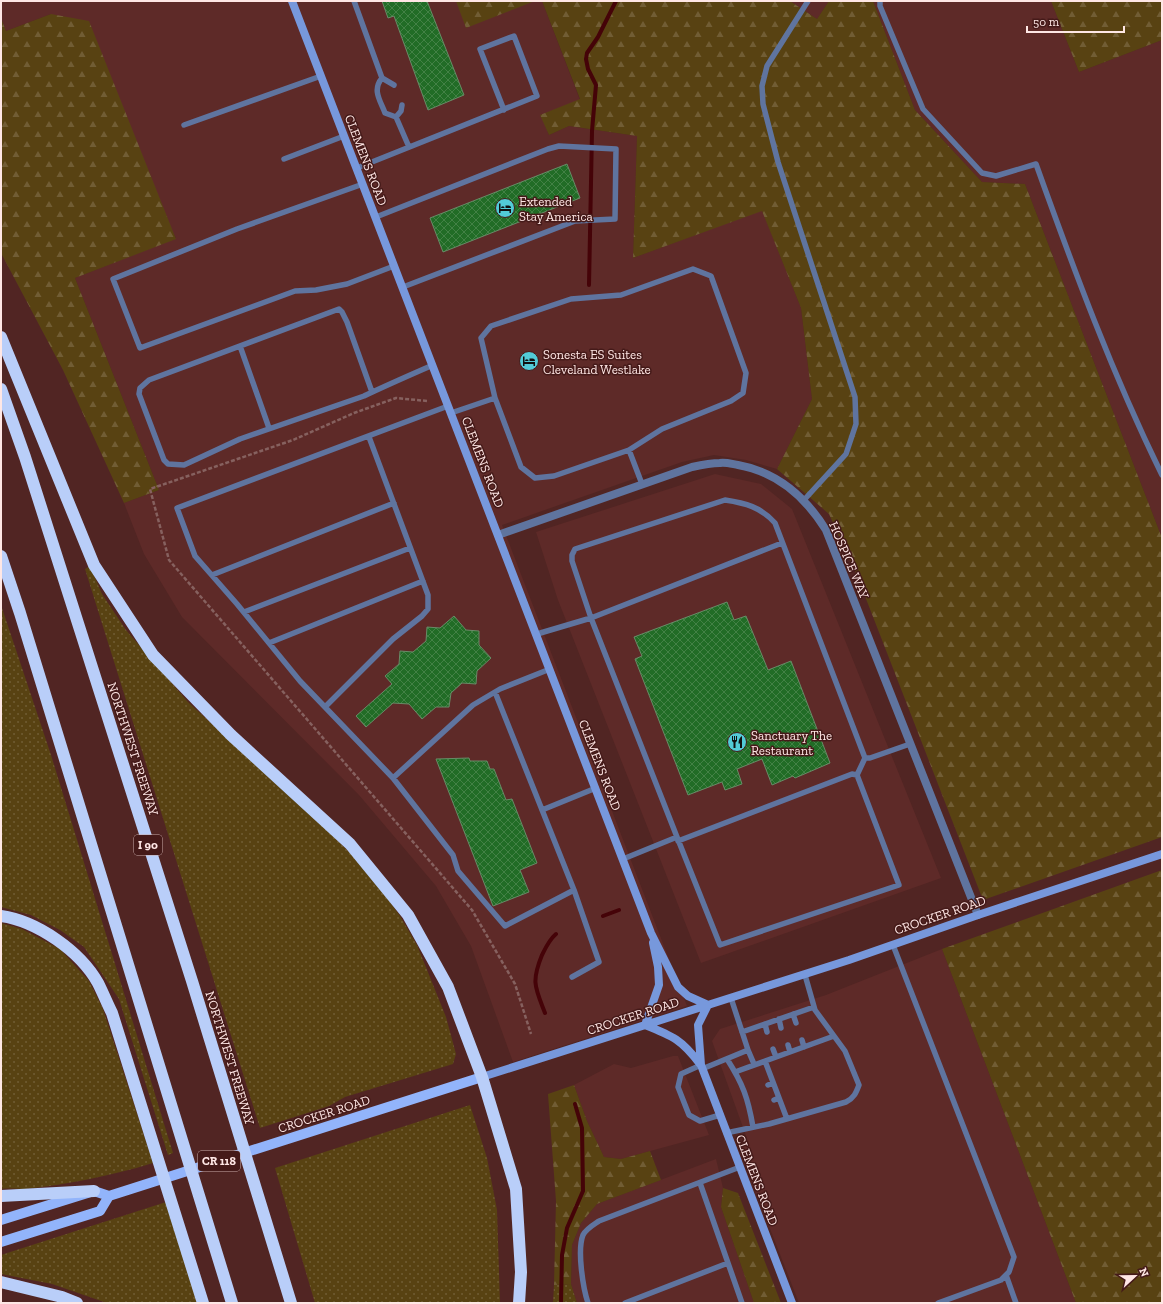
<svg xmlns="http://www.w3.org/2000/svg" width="1163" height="1304" viewBox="0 0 1163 1304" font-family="'Zilla Slab',serif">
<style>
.built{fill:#5e2a28}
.grass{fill:url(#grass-dots)}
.forest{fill:url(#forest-firs)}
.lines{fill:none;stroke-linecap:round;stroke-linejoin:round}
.stream{stroke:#450308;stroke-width:4}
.building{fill:url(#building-cross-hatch);stroke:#688b67}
.path{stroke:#86615f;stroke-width:2.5;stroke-dasharray:4 2;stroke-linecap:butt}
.lane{stroke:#5f749f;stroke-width:5.5}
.street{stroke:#5f749f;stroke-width:8}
.secondary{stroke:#7798dc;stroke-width:8}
.primary{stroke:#92b4fb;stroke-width:10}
.highway{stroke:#b9cef9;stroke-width:12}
.labels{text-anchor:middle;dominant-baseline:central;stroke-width:3;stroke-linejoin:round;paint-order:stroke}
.shield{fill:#451a19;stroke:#c7aaa8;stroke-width:1}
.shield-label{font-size:12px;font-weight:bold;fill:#ffe7e5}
.street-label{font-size:13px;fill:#ffe7e5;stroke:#451a19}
.poi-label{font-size:13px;fill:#ffe7e5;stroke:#451a19;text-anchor:start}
</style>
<defs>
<pattern id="grass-dots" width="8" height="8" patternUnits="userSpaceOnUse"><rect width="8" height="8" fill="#584212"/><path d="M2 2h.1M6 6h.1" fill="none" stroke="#715d34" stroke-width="1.8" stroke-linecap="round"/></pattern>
<pattern id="forest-firs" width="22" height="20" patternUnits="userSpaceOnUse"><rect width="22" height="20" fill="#584212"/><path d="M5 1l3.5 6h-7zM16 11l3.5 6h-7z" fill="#715d34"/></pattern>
<pattern id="building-cross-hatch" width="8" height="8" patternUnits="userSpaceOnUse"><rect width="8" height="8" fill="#216c26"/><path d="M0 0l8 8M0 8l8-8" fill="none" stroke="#428145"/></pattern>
</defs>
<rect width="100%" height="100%" fill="#512523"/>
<!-- built -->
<path class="built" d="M1 1H542L580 100 541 115 549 135 569 126 637 136 633 258 762 210 801 308 812 399 777 469 746 460 714 455 682 462 502 525 687 1006 513 1062 471 946 436 886 359 795 182 617 144 554 124 503 159 490 75 278 176 238 51 14 6 31 1 18Z
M790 1H829L817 19Z
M873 1H1051L1079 72 1162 40V538L1025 184 982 182 915 110Z
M715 474 761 484 792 509 941 878 701 963 558 600 536 532Z
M942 949 1076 1303H799L739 1149 749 1144 712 1041 720 1029 826 995Z
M673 1056H678L709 1135 621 1159 604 1157 587 1121 574 1085 614 1064 631 1068Z
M716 1159 723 1188 721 1207 754 1303H577L571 1284 572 1245 581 1223 597 1204Z"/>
<!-- grass -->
<path class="grass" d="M90 566 102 594 126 630 188 702 322 825 368 871 400 916 417 945 446 1017 456 1054 453 1064 345 1097 329 1106 260 1128 85 569Z
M1 605 51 755 173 1153 168 1155 119 999 84 947 60 930 31 915 1 907Z
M1 923 22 929 60 949 89 981 103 1009 153 1163C111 1176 69 1184 26 1189 18 1189 9 1188 1 1189Z
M470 1105 487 1158 497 1210 500 1303H315L275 1168Z
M166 1202 198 1303H107L52 1284 1 1274V1255Z
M571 1284 577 1303H553L554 1285Z"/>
<!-- forest -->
<path class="forest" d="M456 1H535L466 28Z
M542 1H790L817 19 829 1H873L915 110 982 182 1025 184 1162 538V837L983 900 856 573 829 514 777 469 812 399 801 308 762 211 633 258 637 136 569 126 549 135 540 115 580 99Z
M1051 1H1162V40L1079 72Z
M51 14 89 21 176 239 75 278 159 490 124 503 63 370 1 253V18L6 31Z
M1162 870V1303H1076L942 949Z
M574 1085 587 1121 604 1157 621 1159 650 1151 661 1180 597 1204 581 1223 572 1245 571 1284 554 1285 556 1201 548 1094Z
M723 1188 738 1193 781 1303H754L721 1207Z"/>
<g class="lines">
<!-- stream -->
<path class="stream" d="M589 285 592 131 596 85 588 69 586 59 587 53 598 37 616 1
M603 916 619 910
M545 1013C535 987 531 982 542 955 546 947 549 940 556 934
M561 1303 562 1255 567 1228 583 1191 582 1128 575 1104"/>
</g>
<!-- building -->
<path class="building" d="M382 1H427L464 95 428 110 394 16 388 18Z
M567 164 580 198 443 252 430 218Z
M727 602 734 620 746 616 768 670 791 661 830 763 795 778 793 776 772 785 762 759 737 769 742 784 725 790 722 782 688 795 635 659 642 656 634 637Z
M454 616 466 630 479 631V645L491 658 477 671 476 684 462 683 451 693 449 707H436L422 719 409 704 393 703 366 727 356 716 392 684 385 676 399 664 400 651 413 652 426 641 427 627 440 628Z
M469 758 470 761H487L490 769H494L506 800 512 799 537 863 520 870 529 892 493 906 436 759Z"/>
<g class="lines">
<!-- path -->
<path class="path" d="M427 401 396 398 354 413 293 440 150 489 169 560 472 910 515 984 531 1034"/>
<!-- lane -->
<path class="lane" d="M354 1 382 78 394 85
M880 1V6L923 109 982 173 996 176 1036 164C1074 270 1112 373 1162 475
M382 78C372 90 380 100 385 113L396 117 409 147
M396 117 401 111 402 105
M184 125 321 76
M284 159 344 136
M357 168 537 96 514 36 480 49 504 110
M363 184 237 229 113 279 140 348 295 291 316 290 347 284 394 266
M376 217 548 149 559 146 616 149 615 219 575 221 403 287
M240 346 269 428
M372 392 347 322 342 312 339 309 149 380 140 388 139 394 164 460 168 464 184 465 240 439 364 396C387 385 410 375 433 365
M448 406 177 508 195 556 237 604 300 681 393 778 453 855 458 871 505 926 574 890 495 692
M451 413 495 398 481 338 491 326 571 299 621 295 693 269 711 276 746 373 743 393 731 401 662 429 629 450 554 476 535 478 521 467 495 398
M629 450 642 484
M804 500 846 454 856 424 855 397 778 162 763 104 762 86 767 66 808 1
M212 575 394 503
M244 612 410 548
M537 634 591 618 572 561V555L575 549 725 500C745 503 761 507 775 523L865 758H870L910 744
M269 643 423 581
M325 707 393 639 422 616 428 609V595L369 437
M393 778 473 705 500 689 550 669
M542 810 596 788
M677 837 591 618 782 543
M678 841 852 774 857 775
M623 859 677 837 720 945 899 885 857 775 865 758
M893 945 1014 1257 1009 1272 1001 1280 938 1303
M572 977 599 962 574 890
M793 1014 796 1023
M779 1019 781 1028
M765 1024 767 1032
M742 1032 814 1007
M802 1040 804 1047
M788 1045 790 1052
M773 1049 776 1057
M748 1050 754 1064
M727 1059C743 1084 748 1098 753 1127
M765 1061 787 1119
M701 1065 681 1074 678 1087 689 1115 700 1121 720 1115
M702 1069 748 1050 731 998
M735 1072 834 1036
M768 1085 773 1083
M774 1100 779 1098
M726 1133 769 1124 846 1102C854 1098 856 1093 859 1085L845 1051 815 1010 805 975
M700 1183 742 1303
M1006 1275 1016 1303
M588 1303C583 1288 577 1250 583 1235 586 1229 593 1225 599 1221L740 1167
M625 1303 728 1263"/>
<!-- street -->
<path class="street" d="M498 535 692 467C701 465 711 463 720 463 725 462 732 464 738 465 777 472 805 496 826 530L978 915"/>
<!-- secondary -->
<path class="secondary" d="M292 1 651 933 678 987 688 996 708 1005
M708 1005 698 1025 701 1065 792 1303
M645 1025 659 985 658 967 653 943
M645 1025C673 1036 682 1040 700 1064
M482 1077 849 960 978 915 1162 854"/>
<!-- primary -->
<path class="primary" d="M1 1220 94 1191 109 1196 482 1077
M1 1242 100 1211 109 1196"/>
<!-- highway -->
<path class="highway" d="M1 337 94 565 153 655 231 735 350 844 408 915 448 987 482 1077 516 1189 521 1272 519 1303
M1 389 25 457 192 981 291 1303
M1 556 20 613 232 1303
M1 916C37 921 80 951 98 983 103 993 107 1003 112 1013L203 1303
M1 1196 94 1191
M1 1282 62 1297 77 1303"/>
</g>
<!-- icons -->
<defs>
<g id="hotel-disc" transform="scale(1)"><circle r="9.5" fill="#52cbd7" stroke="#451a19"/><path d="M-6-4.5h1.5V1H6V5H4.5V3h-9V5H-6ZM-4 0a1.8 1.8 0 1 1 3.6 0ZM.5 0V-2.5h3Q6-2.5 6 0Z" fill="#111"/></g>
<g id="restaurant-disc" transform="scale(1)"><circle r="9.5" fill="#52cbd7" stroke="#451a19"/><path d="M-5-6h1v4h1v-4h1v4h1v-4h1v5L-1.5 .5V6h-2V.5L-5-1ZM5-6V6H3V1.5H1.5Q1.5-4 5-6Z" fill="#111"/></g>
</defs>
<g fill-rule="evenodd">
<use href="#hotel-disc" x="505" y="208"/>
<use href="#hotel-disc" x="529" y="361"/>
<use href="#restaurant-disc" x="737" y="742"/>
</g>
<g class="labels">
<!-- shield labels -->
<g class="shield">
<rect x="134" y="835" width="28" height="20" rx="3"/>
<rect x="198" y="1151" width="42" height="20" rx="3"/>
</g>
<g class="shield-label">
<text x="148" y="845">I 90</text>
<text x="219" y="1161">CR 118</text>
</g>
<!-- street labels -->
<g class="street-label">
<text transform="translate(366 160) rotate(69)">CLEMENS ROAD</text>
<text transform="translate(483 462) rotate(69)">CLEMENS ROAD</text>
<text transform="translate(849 560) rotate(67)">HOSPICE WAY</text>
<text transform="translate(133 749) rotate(72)">NORTHWEST FREEWAY</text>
<text transform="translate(600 765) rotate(69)">CLEMENS ROAD</text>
<text transform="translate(940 915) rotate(-19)">CROCKER ROAD</text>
<text transform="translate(633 1016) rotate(-18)">CROCKER ROAD</text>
<text transform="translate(230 1058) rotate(73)">NORTHWEST FREEWAY</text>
<text transform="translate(324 1114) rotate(-18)">CROCKER ROAD</text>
<text transform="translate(757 1180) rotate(69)">CLEMENS ROAD</text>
</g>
<!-- poi labels -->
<g class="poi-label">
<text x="519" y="201">Extended<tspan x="519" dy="15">Stay America</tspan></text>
<text x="543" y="354">Sonesta ES Suites<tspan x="543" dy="15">Cleveland Westlake</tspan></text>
<text x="751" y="735">Sanctuary The<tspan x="751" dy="15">Restaurant</tspan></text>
</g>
</g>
<!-- border -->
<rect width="1163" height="1304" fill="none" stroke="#ffe7e5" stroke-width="4"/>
<!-- north arrow -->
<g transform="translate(1135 1276) rotate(68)" stroke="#451a19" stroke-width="3" paint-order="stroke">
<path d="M0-3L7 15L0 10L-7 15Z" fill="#ffe7e5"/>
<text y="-6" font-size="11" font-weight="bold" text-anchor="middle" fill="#ffe7e5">N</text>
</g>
<!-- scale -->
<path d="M1027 26v6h97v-6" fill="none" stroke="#ffe7e5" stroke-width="2"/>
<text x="1033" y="26" font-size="12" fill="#ffe7e5" stroke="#451a19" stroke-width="3" paint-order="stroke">50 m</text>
</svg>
